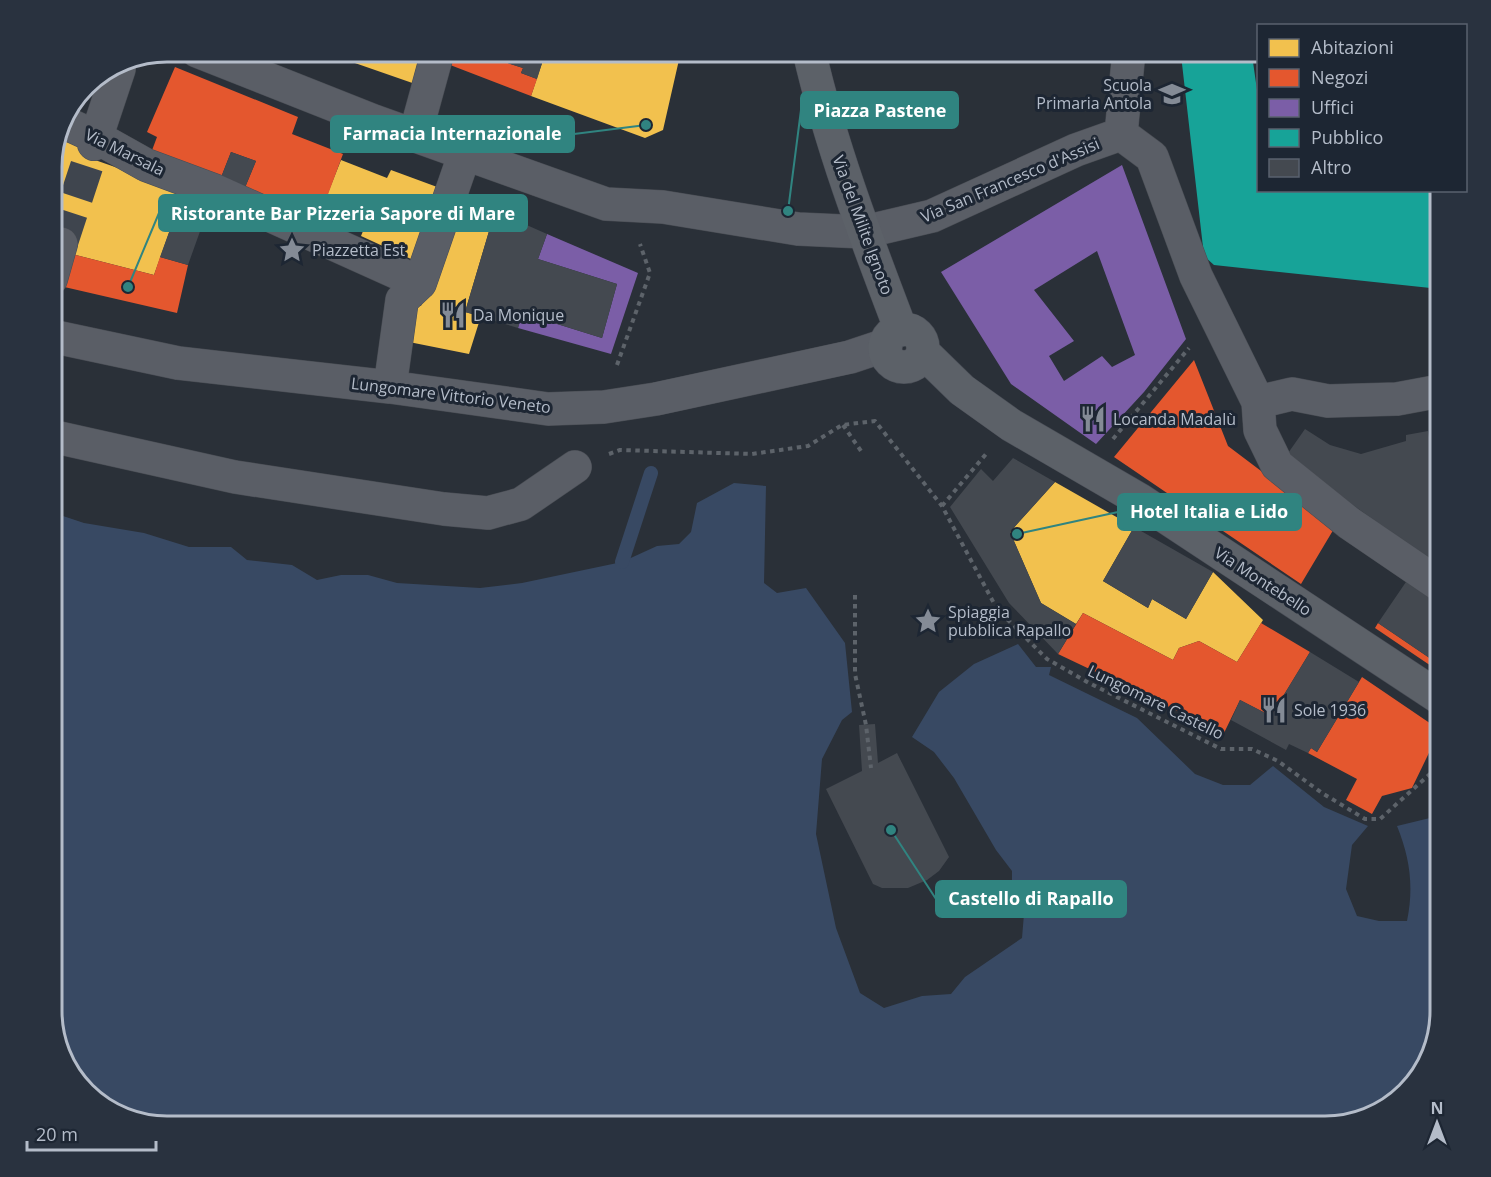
<svg xmlns="http://www.w3.org/2000/svg" width="1491" height="1177" viewBox="0 0 1491 1177" font-family="'Open Sans',sans-serif">
<style>
.water{fill:#384963}
.homes{fill:#f2c14e}
.shops{fill:#e4572e}
.offices{fill:#7b5ea7;fill-rule:evenodd}
.public{fill:#17a398}
.lines{fill:none;stroke-linecap:round;stroke-linejoin:round}
.stream{stroke:#384963;stroke-width:14}
.building{fill:#444950}
.street-tunnel{stroke:#3f454e;stroke-width:33;stroke-dasharray:33 16;stroke-linecap:butt}
.street-casing{stroke:#484c53;stroke-width:34}
.primary-casing{stroke:#484c55;stroke-width:34}
.path{stroke:#5d636a;stroke-width:4;stroke-dasharray:4.5 4.5;stroke-linecap:butt}
.street{stroke:#5a5e66;stroke-width:33}
.primary{stroke:#5c6168;stroke-width:33}
.labels{text-anchor:middle;dominant-baseline:central;stroke-width:6;stroke-linejoin:round;paint-order:stroke}
.poi-label{font-size:16px;fill:#b4bcc9;stroke:#1d2633;text-anchor:start}
.street-label{font-size:16px;fill:#b4bcc9;stroke:#1d2633}
.rim{fill:none;stroke:#b4bcc9;stroke-width:3}
.leader{fill:none;stroke:#308480;stroke-width:2}
.callout-dot{fill:#308480;stroke:#1d2633;stroke-width:2}
.callout{fill:#308480;stroke:#308480;stroke-width:2}
.callout-label{font-size:18px;text-anchor:middle;font-weight:bold;fill:#fff}
</style>
<rect width="100%" height="100%" fill="#2a3038"/>
<!-- water -->
<path class="water" d="M734 483 766 486 764 583 777 593 806 588 845 643 852 712 842 720 822 759 816 834 836 928 860 993 884 1008 922 996 951 994 965 977 1022 938 1024 914 1012 901V871L996 850 954 778 934 752 912 737 939 692 974 664 1018 644 1036 667H1051L1049 675 1137 718 1195 774 1223 785H1250L1273 766 1324 807 1368 826 1352 845 1346 889 1357 916 1379 921H1407C1414 887 1410 858 1397 826L1430 818 1440 820V1010L1411 1086 1375 1114 1324 1126H167L91 1097 63 1062 51 1017V512L84 523 144 533 189 547H231L247 560 292 565 317 580 341 575H368L397 583 480 588 522 583 622 562 657 546 679 544 691 532 697 503Z"/>
<!-- homes -->
<path class="homes" d="M356 51H431L421 86 352 62Z
M546 51H557L581 59 583 53 606 61 610 51H681L663 130 645 138 531 96Z
M59 130 99 146 95 160 212 201 203 223 176 213 154 275 68 253 51 241V159Z
M341 160 387 178 391 170 448 191 422 264 361 236 366 224 322 208Z
M460 195 495 211 465 312 481 316 469 354 404 341 414 304 421 306Z
M1055 482 1134 527 1103 581 1148 608 1152 599 1186 619 1213 572 1263 620 1237 662 1199 641 1179 648 1173 660 1083 613 1076 624 1041 603 1010 532Z"/>
<!-- shops -->
<path class="shops" d="M449 51H505L501 61 523 68 521 73 537 79 531 96 445 63Z
M175 67 298 117 292 134 343 154 320 216 244 190 256 161 231 152 220 180 151 153 157 137 147 132Z
M68 253 154 275 160 257 188 265 177 313 60 286Z
M1194 360 1228 446 1335 527 1301 584 1114 457Z
M1083 613 1173 660 1179 648 1199 641 1237 662 1261 623 1310 652 1271 716 1240 700 1224 733 1058 654Z
M1378 623 1431 659 1440 645V672L1375 628Z
M1362 677 1440 730 1412 788 1382 796 1372 814 1346 800 1357 779 1308 753 1311 748 1317 752Z"/>
<!-- offices -->
<path class="offices" d="M1122 165 1186 339 1144 392 1096 444 1011 384 941 272ZM1097 251 1135 355 1112 367 1102 356 1064 381 1049 356 1074 341 1034 290Z
M547 234 638 273 611 354 518 328 522 313 602 338 617 284 538 259Z"/>
<!-- public -->
<path class="public" d="M1209 51H1258V54L1252 55 1258 97V190H1440V289L1214 265 1204 256 1181 55Z"/>
<g class="lines">
<!-- stream -->
<path class="stream" d="M622 562 651 473"/>
</g>
<!-- building -->
<path class="building" d="M322 51H356L352 62Z
M505 51H546L537 79 521 73 523 68 501 61Z
M558 51H610L606 61 583 53 581 59Z
M231 152 256 161 244 190 220 180Z
M495 211 547 234 538 259 617 284 602 338 522 313 518 328 465 312Z
M176 213 203 223 188 265 160 257Z
M1305 429 1330 445 1361 454 1406 441V435L1428 431 1429 437 1440 435V563L1423 556 1286 456Z
M1013 458 1055 482 1010 532 1041 603 1076 624 1058 654 1009 603 950 507 981 469 993 481Z
M1134 527 1213 572 1186 619 1152 599 1148 608 1103 581Z
M1408 579 1440 600V645L1431 659 1378 623Z
M1310 652 1359 682 1317 752 1311 748 1308 753 1289 744 1286 750 1231 720 1240 700 1271 716Z
M875 724 878 763 897 753 949 857 939 871 927 880 908 888H882L873 884 826 789 862 771 859 725Z"/>
<g class="lines">
<!-- street-tunnel -->
<path class="street-tunnel" d="M61 244 94 144"/>
<!-- street casing -->
<g class="street-casing">
<path id="street" d="M197 51 374 121 606 204 663 207 798 229 864 232 932 216 1076 150 1121 134
M61 121 96 137 146 165 216 191 420 283
M1121 134 1152 157 1196 276 1258 402 1292 394 1328 401 1397 399 1440 391
M1121 134 1129 51
M415 135 438 51
M94 144 119 69
M51 279 61 244
M51 336 178 363 390 387 548 409 604 407 656 399 850 357 886 345
M390 387 402 300 420 283 465 153
M1258 402 1260 430 1277 465 1349 523 1440 585
M51 436 235 477 444 509 488 513 521 504 575 467"/>
</g>
<!-- primary casing -->
<g class="primary-casing">
<path id="primary" d="M809 51C831 147 866 238 901 330
M885 348a19 19 0 1 1 38 0a19 19 0 1 1-38 0Z
M923 352 962 390 1011 425 1140 500 1440 698"/>
</g>
<!-- path -->
<path class="path" d="M617 365 650 273 640 244
M843 425 861 451
M1113 439 1189 348
M609 454 620 450 752 454 808 446 842 425 875 421 942 506 997 609 1047 659 1089 683 1221 749H1252L1278 761 1322 793 1365 819H1380L1440 765
M942 506 986 454
M855 595V674L866 725 871 768"/>
<!-- street -->
<use href="#street" class="street"/>
<!-- primary -->
<use href="#primary" class="primary"/>
</g>
<!-- icons -->
<defs>
<g id="school-bare" transform="scale(2.07)"><path d="M0-5L7-2L0 1L-7-2ZM-4 1L0 2.5L4 1V4Q0 6-4 4Z" fill="#848b96" stroke="#1d2633" stroke-width="2.5" paint-order="stroke"/></g>
<g id="sight-bare" transform="scale(2.07)"><path d="M0-6L1.8-2.2L6-1.7L2.9 1.2L3.7 5.4L0 3.3L-3.7 5.4L-2.9 1.2L-6-1.7L-1.8-2.2Z" fill="#848b96" stroke="#1d2633" stroke-width="2.5" paint-order="stroke"/></g>
<g id="restaurant-bare" transform="scale(2.07)"><path d="M-5-6h1v4h1v-4h1v4h1v-4h1v5L-1.5 .5V6h-2V.5L-5-1ZM5-6V6H3V1.5H1.5Q1.5-4 5-6Z" fill="#848b96" stroke="#1d2633" stroke-width="2.5" paint-order="stroke"/></g>
</defs>
<g fill-rule="evenodd">
<use href="#school-bare" x="1172" y="94"/>
<use href="#sight-bare" x="292" y="250"/>
<use href="#restaurant-bare" x="453" y="315"/>
<use href="#restaurant-bare" x="1093" y="419"/>
<use href="#sight-bare" x="928" y="621"/>
<use href="#restaurant-bare" x="1274" y="710"/>
</g>
<g class="labels">
<!-- poi labels -->
<g class="poi-label">
<text x="1152" y="85" text-anchor="end">Scuola<tspan x="1152" dy="18">Primaria Antola</tspan></text>
<text x="312" y="250">Piazzetta Est</text>
<text x="473" y="315">Da Monique</text>
<text x="1113" y="419">Locanda Madalù</text>
<text x="948" y="612">Spiaggia<tspan x="948" dy="18">pubblica Rapallo</tspan></text>
<text x="1294" y="710">Sole 1936</text>
</g>
<!-- street labels -->
<g class="street-label">
<text transform="translate(125 152) rotate(26)">Via Marsala</text>
<text transform="translate(1010 180) rotate(-23)">Via San Francesco d'Assisi</text>
<text transform="translate(863 225) rotate(70)">Via del Milite Ignoto</text>
<text transform="translate(451 395) rotate(7)">Lungomare Vittorio Veneto</text>
<text transform="translate(1263 581) rotate(33)">Via Montebello</text>
<text transform="translate(1156 702) rotate(26)">Lungomare Castello</text>
</g>
</g>
<!-- crop -->
<path d="M0 0H1491V1177H0ZM167 62H1325A105 105 0 0 1 1430 167V1011A105 105 0 0 1 1325 1116H167A105 105 0 0 1 62 1011V167A105 105 0 0 1 167 62Z" fill="#29323f" fill-rule="evenodd"/>
<path class="rim" d="M167 62H1325A105 105 0 0 1 1430 167V1011A105 105 0 0 1 1325 1116H167A105 105 0 0 1 62 1011V167A105 105 0 0 1 167 62Z"/>
<!-- callouts -->
<path class="leader" d="M788 211L801 110M646 125L574 134M128 287L159 213M1017 534L1118 512M891 830L936 899"/>
<g class="callout-dot">
<circle cx="788" cy="211" r="6"/>
<circle cx="646" cy="125" r="6"/>
<circle cx="128" cy="287" r="6"/>
<circle cx="1017" cy="534" r="6"/>
<circle cx="891" cy="830" r="6"/>
</g>
<g class="callout">
<rect x="801" y="92" width="157" height="36" rx="6"/>
<rect x="331" y="116" width="243" height="36" rx="6"/>
<rect x="159" y="195" width="368" height="36" rx="6"/>
<rect x="1118" y="494" width="183" height="36" rx="6"/>
<rect x="936" y="881" width="190" height="36" rx="6"/>
</g>
<g class="callout-label">
<text x="880" y="117">Piazza Pastene</text>
<text x="452" y="140">Farmacia Internazionale</text>
<text x="343" y="220">Ristorante Bar Pizzeria Sapore di Mare</text>
<text x="1209" y="518">Hotel Italia e Lido</text>
<text x="1031" y="905">Castello di Rapallo</text>
</g>
<!-- legend -->
<rect x="1257" y="24" width="210" height="168" fill="#1d2633" stroke="#59626f" stroke-width="1.5"/>
<rect x="1269" y="39" width="30" height="18" fill="#f2c14e" stroke="#59626f" stroke-width="1.5"/>
<text x="1311" y="54" font-size="18" fill="#b4bcc9">Abitazioni</text>
<rect x="1269" y="69" width="30" height="18" fill="#e4572e" stroke="#59626f" stroke-width="1.5"/>
<text x="1311" y="84" font-size="18" fill="#b4bcc9">Negozi</text>
<rect x="1269" y="99" width="30" height="18" fill="#7b5ea7" stroke="#59626f" stroke-width="1.5"/>
<text x="1311" y="114" font-size="18" fill="#b4bcc9">Uffici</text>
<rect x="1269" y="129" width="30" height="18" fill="#17a398" stroke="#59626f" stroke-width="1.5"/>
<text x="1311" y="144" font-size="18" fill="#b4bcc9">Pubblico</text>
<rect x="1269" y="159" width="30" height="18" fill="#444950" stroke="#59626f" stroke-width="1.5"/>
<text x="1311" y="174" font-size="18" fill="#b4bcc9">Altro</text>
<!-- north arrow -->
<g transform="translate(1437 1123)" stroke="#1d2633" stroke-width="4.5" paint-order="stroke">
<path d="M0-4.5L10 22L0 15L-10 22Z" fill="#b4bcc9"/>
<text y="-9" font-size="16" font-weight="bold" text-anchor="middle" fill="#b4bcc9">N</text>
</g>
<!-- scale -->
<path d="M27 1141v9h129v-9" fill="none" stroke="#b4bcc9" stroke-width="3"/>
<text x="36" y="1141" font-size="18" fill="#b4bcc9" stroke="#1d2633" stroke-width="4.5" paint-order="stroke">20 m</text>
</svg>
